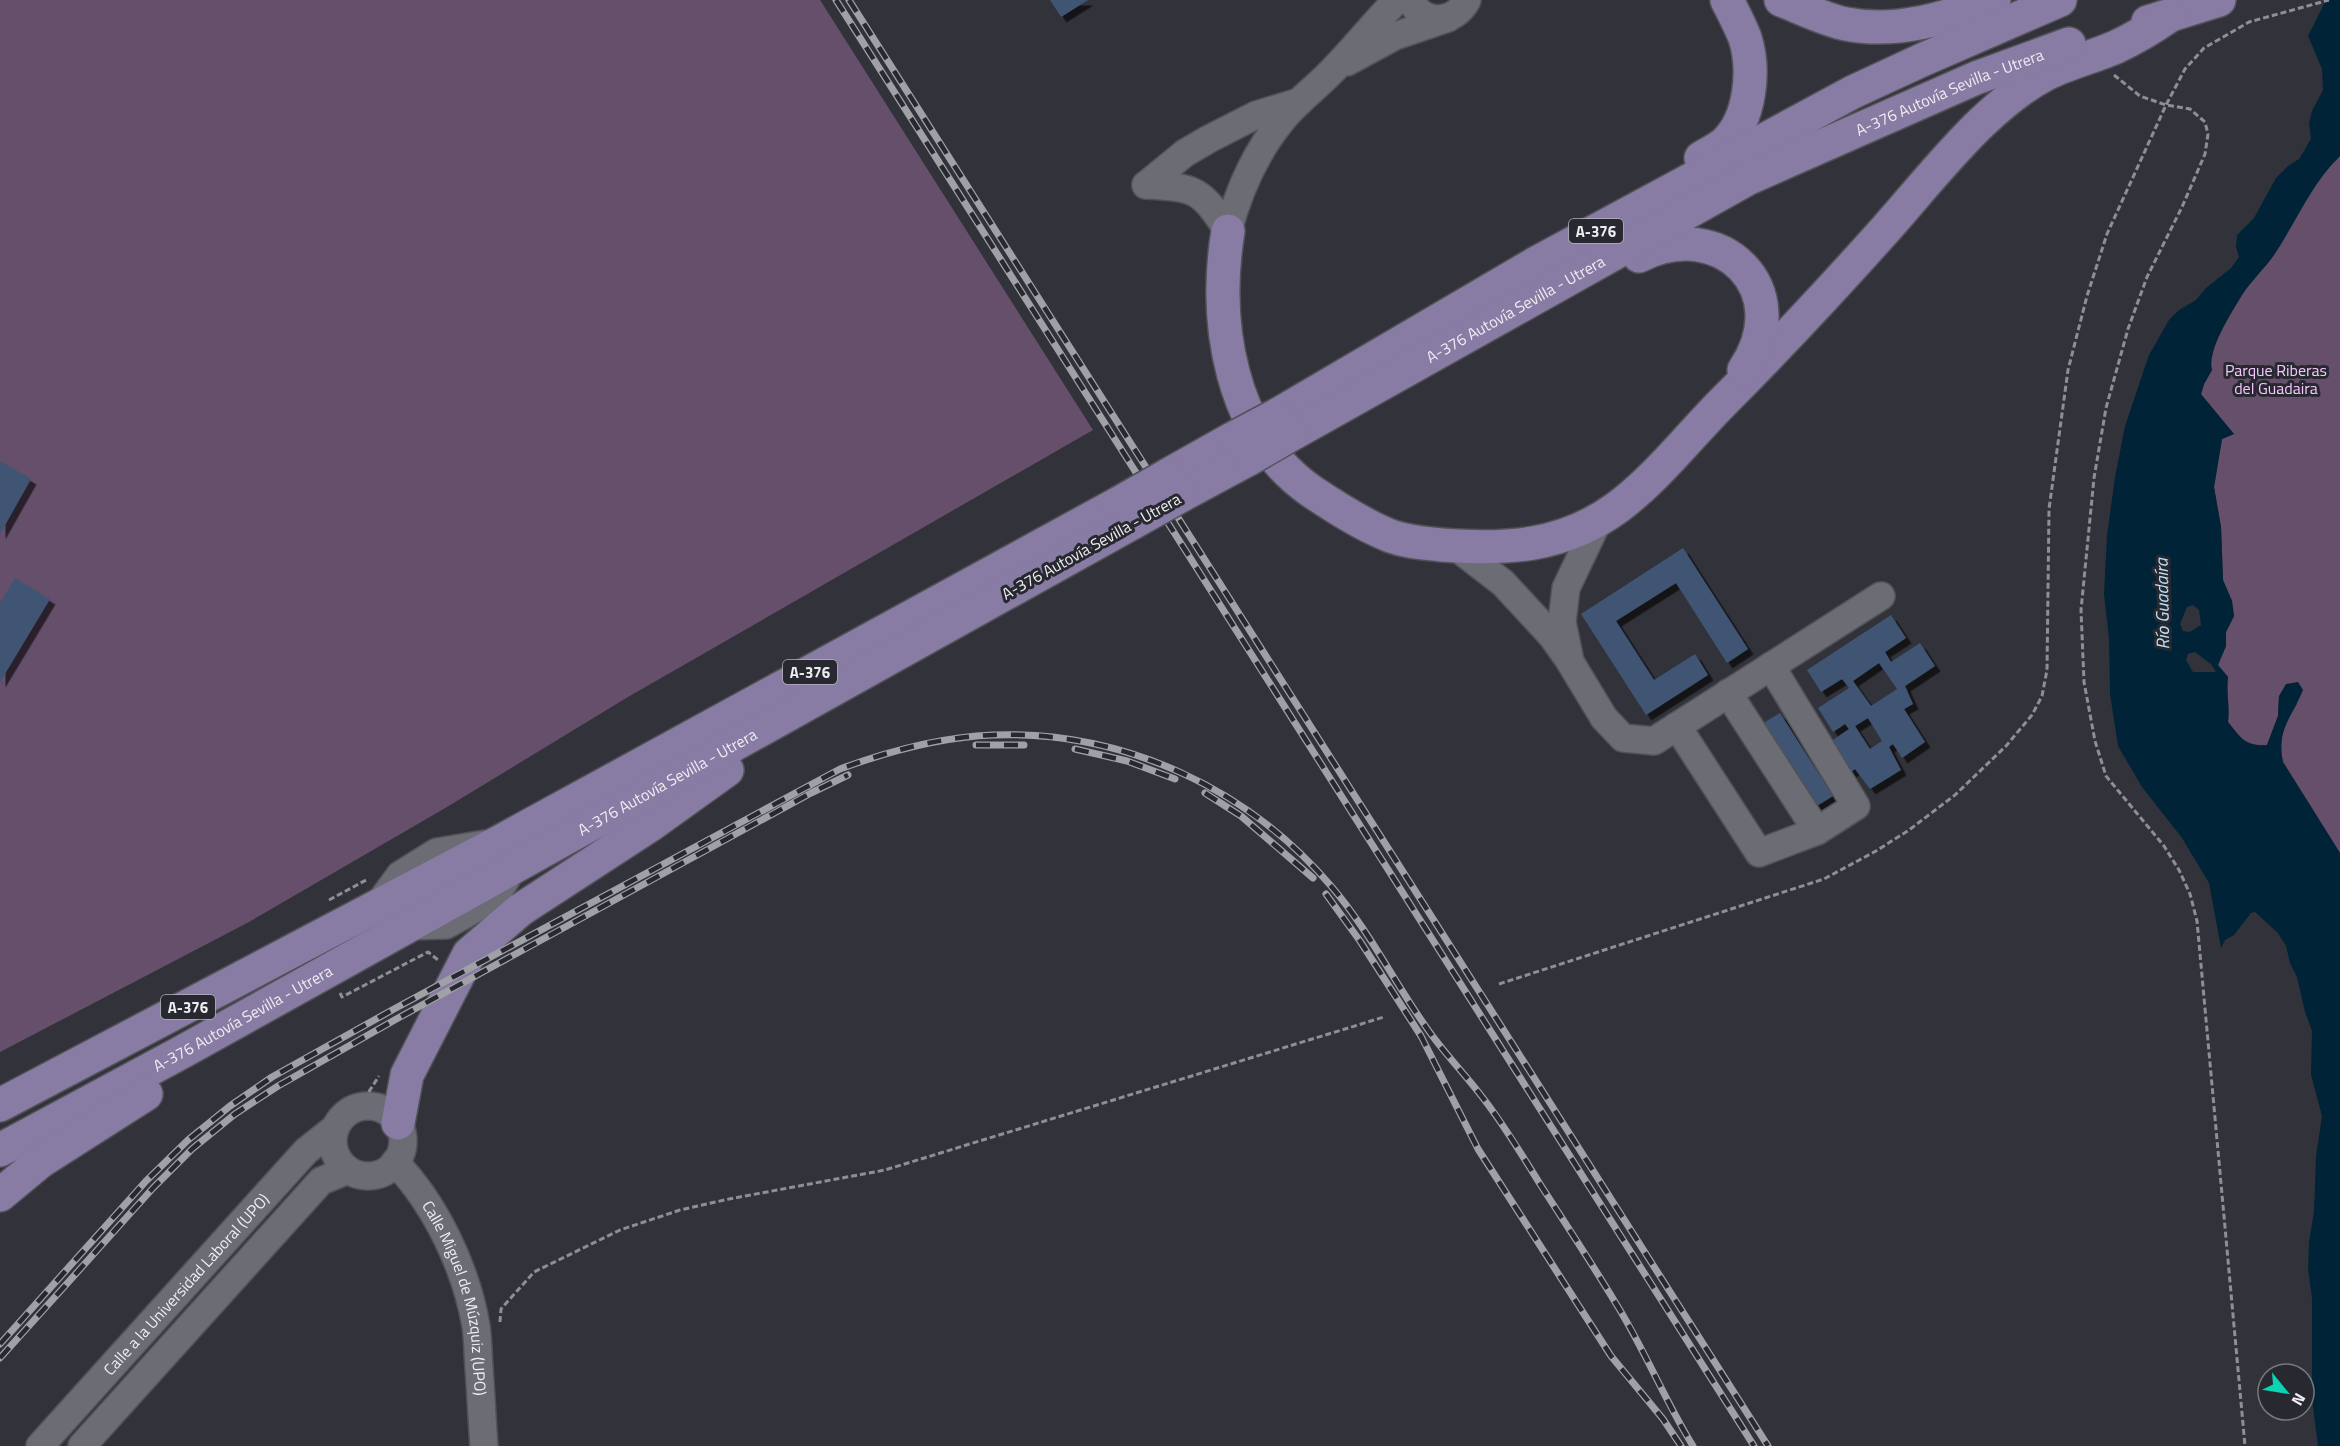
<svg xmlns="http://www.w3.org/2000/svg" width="2340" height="1446" viewBox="0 0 2340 1446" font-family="'Titillium Web',sans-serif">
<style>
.green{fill:#664f6b}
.water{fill:#002337;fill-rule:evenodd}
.building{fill:#3f5473;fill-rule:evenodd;filter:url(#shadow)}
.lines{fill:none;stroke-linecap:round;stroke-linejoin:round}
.minor-casing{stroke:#515257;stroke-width:30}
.major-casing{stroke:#515257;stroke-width:36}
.path{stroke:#8e8f95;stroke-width:3;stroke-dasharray:6 3;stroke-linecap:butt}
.minor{stroke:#6b6c74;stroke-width:27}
.major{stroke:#887ba4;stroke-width:33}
.rail-casing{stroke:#a0a1a7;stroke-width:7}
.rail{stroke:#282930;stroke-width:4.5;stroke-dasharray:14;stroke-linecap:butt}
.major-bridge-casing{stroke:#515257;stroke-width:36;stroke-linecap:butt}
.major-bridge{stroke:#887ba4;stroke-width:33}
.labels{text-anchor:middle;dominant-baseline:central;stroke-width:6;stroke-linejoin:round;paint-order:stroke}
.shield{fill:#282930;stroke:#b2b3b8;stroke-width:1.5}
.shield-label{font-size:15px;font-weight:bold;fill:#edeef2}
.street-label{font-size:16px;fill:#edeef2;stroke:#282930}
.park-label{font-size:16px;fill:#f4c7fe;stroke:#282930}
.water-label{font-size:18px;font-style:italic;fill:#bce1fa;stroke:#282930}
</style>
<defs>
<filter id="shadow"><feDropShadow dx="5.5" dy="5.5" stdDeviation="0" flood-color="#0009"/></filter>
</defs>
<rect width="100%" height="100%" fill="#32333a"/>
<!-- green -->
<path class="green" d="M0 0H820L1093 430 628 697 447 807 249 922 0 1052Z
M2340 156V853L2283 762C2278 737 2284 725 2297 704L2279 696 2278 716 2267 745C2245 746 2241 738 2228 722 2230 706 2226 693 2228 677L2218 665 2226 646V632L2234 616 2232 601 2223 580 2221 527 2214 487 2222 439 2234 434 2201 395 2204 384 2212 370C2207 350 2232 312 2242 295 2251 281 2264 269 2274 255 2296 222 2311 184 2340 156Z"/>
<!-- water -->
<path class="water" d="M2326 0H2340V156C2311 184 2296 222 2274 255 2264 269 2251 281 2242 295 2232 312 2206 351 2212 370L2204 384 2201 394 2234 434 2222 439 2214 487 2221 527 2223 580 2232 601 2234 616 2226 632V646L2218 665 2228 677C2226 693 2230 706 2228 722 2241 738 2245 747 2267 745L2278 716 2279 696 2286 684 2298 682 2303 690C2292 717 2276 730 2283 762L2340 853V1446H2318L2312 1399V1298L2308 1269 2309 1242 2314 1211 2316 1156 2322 1116 2311 1075 2312 1031 2305 1012 2297 977 2290 963 2286 946 2278 933 2255 912 2251 913 2234 935 2225 940 2221 948 2209 883 2182 838 2142 787 2118 746 2110 694 2109 639 2104 594 2107 536 2115 477 2125 426 2149 355 2169 320 2179 310 2196 300 2206 288 2231 268 2239 257 2236 247 2237 235 2254 218 2276 178 2288 166 2299 159 2311 139 2309 123 2312 111 2323 90 2322 69 2308 36ZM2193 605 2199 610 2201 625 2190 632 2183 631 2180 624 2187 607ZM2195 652 2211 664 2216 672H2193L2186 660 2188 654Z"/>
<!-- building -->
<path class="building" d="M1050 0H1088L1061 17Z
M0 461 31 479 0 534Z
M1683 548 1748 649 1727 663 1676 583 1616 621 1654 680 1695 654 1708 675 1646 715 1581 614Z
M15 578 50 599 0 682V603Z
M1891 615 1906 638 1885 652 1891 662 1920 643 1935 666 1905 686 1913 704 1904 709 1925 742 1902 758 1893 744 1889 747 1901 770 1870 789 1855 769 1847 775 1827 744 1849 729 1845 724 1833 732 1818 708 1849 688 1842 679 1821 692 1807 670ZM1879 663 1897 689 1871 706 1853 681ZM1868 718 1882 741 1870 749 1855 726Z
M1780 713 1833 796 1812 809 1758 726Z"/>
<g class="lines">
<!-- minor casing -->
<g class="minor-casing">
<g id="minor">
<path d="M1411 0C1422 26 1455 24 1467 0"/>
<path d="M1347 62 1395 36 1448 18"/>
<path d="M1146 185 1185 153 1209 139 1256 115 1299 102"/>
<path d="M1146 185C1196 188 1200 188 1228 231"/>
<path d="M1228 231C1239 189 1255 153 1282 120 1296 102 1316 88 1332 71 1355 48 1374 23 1397 0"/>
<path d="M1455 546 1503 583 1552 636 1569 660 1604 718 1623 738 1654 741 1881 596"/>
<path d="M1569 656 1562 622 1566 588 1598 521"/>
<path d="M1728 693 1817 831 1856 806 1771 666"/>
<path d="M1677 726 1759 853 1817 831"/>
<path d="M378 905 400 875 437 852 485 844"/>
<path d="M408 926 446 925 495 898 512 869"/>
<circle cx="368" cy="1141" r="35"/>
<path id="s1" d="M395 1162C436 1205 466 1268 476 1326 478 1340 478 1354 479 1368 481 1394 482 1420 484 1446"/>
<path id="s2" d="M40 1446 306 1151 335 1128"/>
<path d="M82 1446 321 1181 348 1170"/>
</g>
</g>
<!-- major casing -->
<g class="major-casing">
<g id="major">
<path d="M1781 0C1802 8 1825 20 1846 24 1897 34 1947 18 1994 0"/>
<path d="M2148 22 2219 0"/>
<path d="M1701 158C1709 153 1718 149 1725 143 1751 119 1755 69 1745 38 1740 25 1733 12 1727 0"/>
<path d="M1228 231C1213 323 1230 434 1311 491 1335 507 1361 524 1388 535 1405 542 1424 543 1442 545 1506 550 1564 547 1618 507 1658 477 1689 436 1725 400 1780 345 1832 289 1884 231 1916 195 1946 157 1980 124 2000 105 2021 87 2046 74 2068 63 2093 57 2116 47 2135 38 2152 28 2169 16"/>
<path d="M1639 256C1721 214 1798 290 1744 370"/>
<path d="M1277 415 1538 262 1853 92 1922 60 2060 0"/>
<path id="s3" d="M1292 434 1747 179 1976 78 2069 44"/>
<path d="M1168 475 1232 439"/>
<path d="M1182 495 1249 459"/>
<path d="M0 1105 501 841 1119 503"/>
<path d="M398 1123 407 1075 469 954 520 910 649 826 727 770"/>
<path id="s4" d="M0 1150 182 1052 1132 523"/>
<path d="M0 1195 41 1161 146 1094"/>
</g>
</g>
<!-- path -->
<path class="path" d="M2114 75 2140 96 2166 105 2190 109 2205 122 2208 134 2205 154 2182 207 2147 277 2128 329 2106 408 2094 478 2081 610 2084 682 2095 741 2106 776 2164 846 2179 870 2190 894 2197 921 2245 1446
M329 900 368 879
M1499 984 1824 879 1876 851 1909 830 1955 795 2006 746 2032 715 2042 696 2047 670 2049 509 2068 370 2087 296 2107 234 2166 105 2185 69 2204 48 2249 22 2329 0
M340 993 342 997 428 952 438 960
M359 1107 379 1076
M500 1322 501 1309 534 1272 620 1230 680 1210 729 1199 885 1170 1384 1017"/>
<!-- minor -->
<use href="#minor" class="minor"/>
<!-- major -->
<use href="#major" class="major"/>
<!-- rail casing -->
<g class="rail-casing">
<path id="rail" d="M836 0 1754 1446
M849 0 1768 1446
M976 745H1024
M1075 749 1127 761 1175 779
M1205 793 1241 816 1313 878
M1326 894 1360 941 1421 1036 1478 1149 1611 1356 1663 1419 1681 1446
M0 1344 146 1181 188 1140 230 1106 272 1077 394 1009 840 769C889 751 940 737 993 735 1122 730 1248 788 1331 886 1368 929 1393 980 1426 1027 1443 1052 1465 1074 1483 1098 1504 1125 1522 1155 1540 1184 1565 1223 1591 1262 1615 1302 1644 1348 1664 1399 1693 1446
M0 1358 153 1188 192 1149 235 1114 278 1086 400 1017 811 793 848 775"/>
</g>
<!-- rail -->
<use href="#rail" class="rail"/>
<!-- major-bridge casing -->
<g class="major-bridge-casing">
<path id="major-bridge" d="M1232 439 1277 415
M1249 459 1292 434
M1119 503 1168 475
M1132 523 1182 495"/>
</g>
<!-- major-bridge -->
<use href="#major-bridge" class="major-bridge"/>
</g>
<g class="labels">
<!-- shield labels -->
<g class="shield">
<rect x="1569" y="219" width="54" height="24" rx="4.5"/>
<rect x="783" y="660" width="54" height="24" rx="4.5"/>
<rect x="161" y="995" width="54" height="24" rx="4.5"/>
</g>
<g class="shield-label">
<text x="1596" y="231">A-376</text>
<text x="810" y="672">A-376</text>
<text x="188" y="1007">A-376</text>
</g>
<!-- street labels -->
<g class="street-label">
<text stroke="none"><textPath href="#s3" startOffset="742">A-376 Autovía Sevilla - Utrera</textPath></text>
<text stroke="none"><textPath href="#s3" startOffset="256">A-376 Autovía Sevilla - Utrera</textPath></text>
<text transform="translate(1091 546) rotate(-29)">A-376 Autovía Sevilla - Utrera</text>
<text stroke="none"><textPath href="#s4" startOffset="762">A-376 Autovía Sevilla - Utrera</textPath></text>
<text stroke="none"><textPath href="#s4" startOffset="276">A-376 Autovía Sevilla - Utrera</textPath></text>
<text stroke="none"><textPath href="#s2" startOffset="218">Calle a la Universidad Laboral (UPO)</textPath></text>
<text stroke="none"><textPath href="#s1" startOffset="153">Calle Miguel de Múzquiz (UPO)</textPath></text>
</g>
<!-- park labels -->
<g class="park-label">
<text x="2276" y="370">Parque Riberas<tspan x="2276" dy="18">del Guadaira</tspan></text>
</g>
<!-- water labels -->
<g class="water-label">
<text transform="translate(2162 604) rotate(-91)">Río Guadaíra</text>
</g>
</g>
<!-- north arrow -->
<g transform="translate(2286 1392) rotate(120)"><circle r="28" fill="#282930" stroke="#77787e" stroke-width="1.5"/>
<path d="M0-4.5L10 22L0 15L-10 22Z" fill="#09d5b5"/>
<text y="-9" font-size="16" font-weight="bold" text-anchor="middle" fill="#edeef2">N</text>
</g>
</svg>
